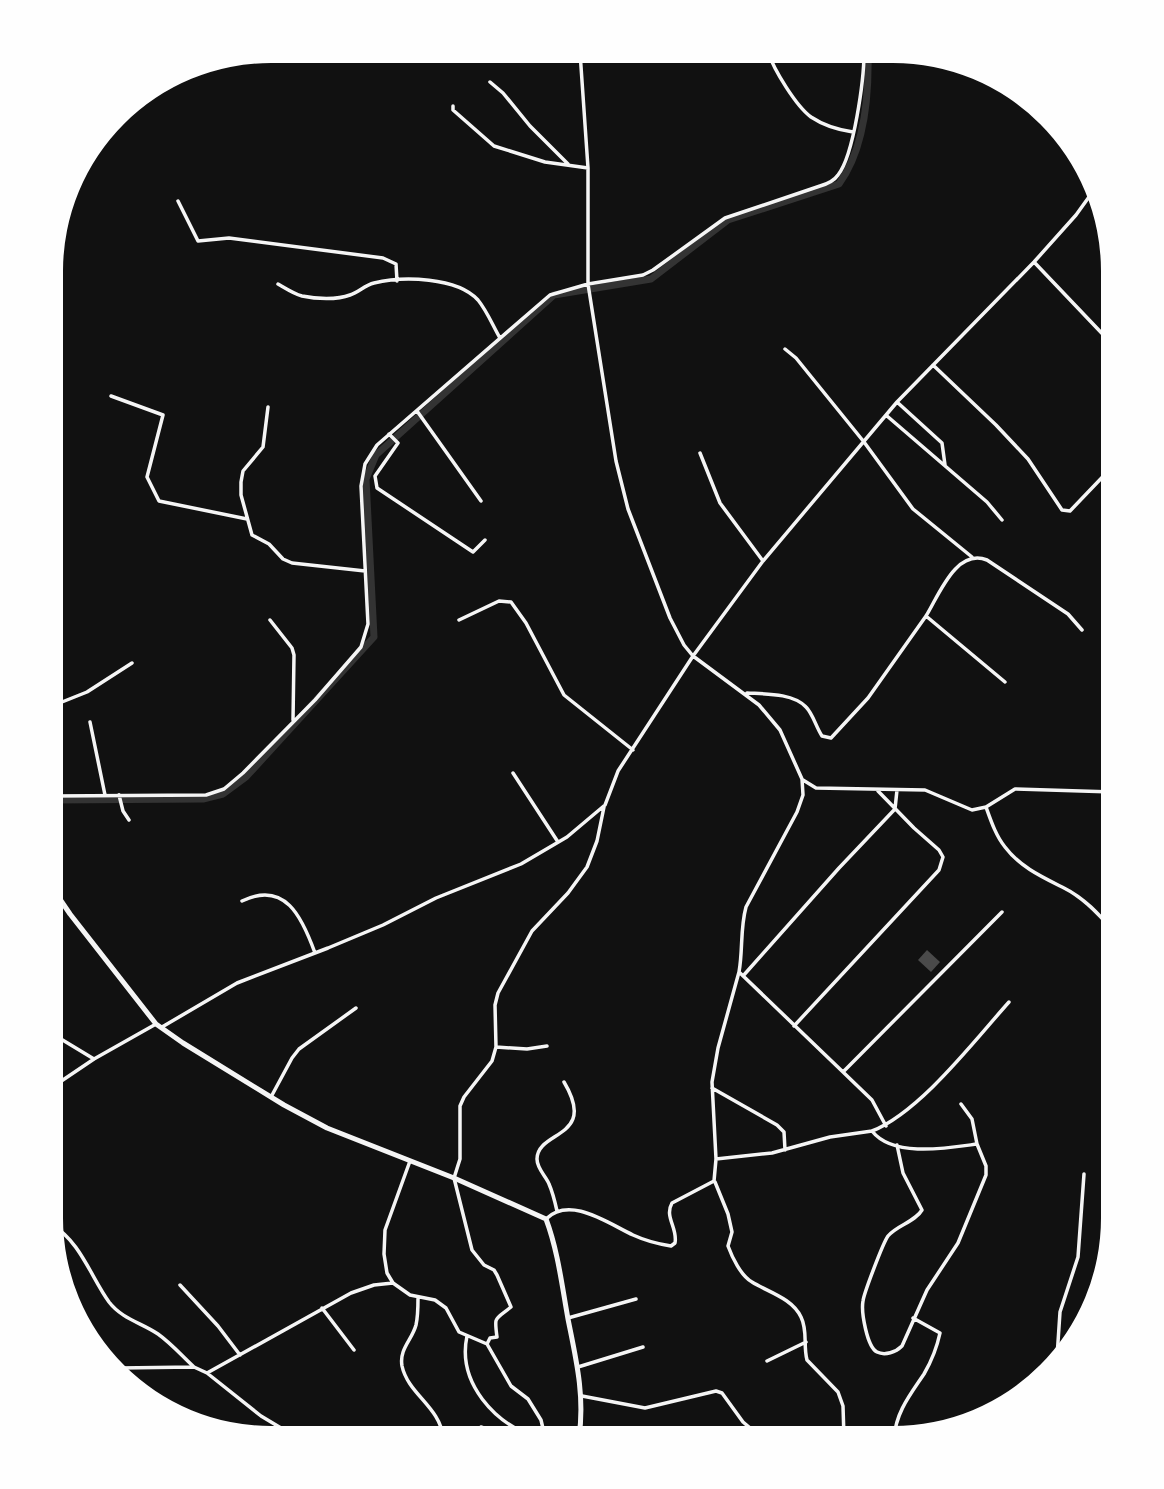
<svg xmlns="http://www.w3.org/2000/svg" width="1164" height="1489" viewBox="0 0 1164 1489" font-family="Karla,sans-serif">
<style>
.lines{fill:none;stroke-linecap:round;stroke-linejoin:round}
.canal{stroke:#333;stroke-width:7}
.building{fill:#4a4a4a}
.minor{stroke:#f5f5f5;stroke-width:3.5}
.secondary{stroke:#f5f5f5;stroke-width:5}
</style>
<rect width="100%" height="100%" fill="#111"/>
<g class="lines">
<!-- canal -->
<path class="canal" d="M52 800 203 799 223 794 246 777 374 637 366 479 376 455 554 295 651 279 728 220 839 184C865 148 869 96 868 53"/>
</g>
<!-- building -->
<path class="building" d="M927 950 940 962 931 972 918 960Z"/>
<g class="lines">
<!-- minor -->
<path class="minor" d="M580 52 588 168V284L616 461 628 509 670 618 684 645 693 656 759 705 780 730 802 779 803 795 797 812 746 907C740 929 743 950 739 972L843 1072 1002 912
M768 52C774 70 796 106 811 117 823 125 839 130 853 132
M490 82 503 93 530 126 568 164
M453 106V110L494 146 545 162 588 168
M178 201 198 241 229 238 383 258 396 264 397 281
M1034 262 1113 345
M278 284C285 288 294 294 302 296 316 299 337 300 350 295 359 292 365 285 374 283 403 276 457 277 478 300 487 311 493 326 500 338
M785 349 796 358 864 442 913 509 972 557
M933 365 996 425 1028 459 1062 510 1070 511 1113 466
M111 396 163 415 147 477 159 501 247 519
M897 402 942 443 945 465
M268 407 263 447 243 471 241 482V495L252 535 269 544 283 559 292 563 365 571
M417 411 481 501
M887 416 987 502 1002 520
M389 434 398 443 375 476 377 488 473 552 485 540
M700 453 720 503 763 561
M926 616C939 595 956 548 987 560L1068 614 1082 630
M270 620 292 648 294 655 293 720
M459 620 499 601 511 602 526 623 564 695 633 750
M747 693C765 694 793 693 806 707 813 714 816 727 822 736L831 738 868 698 926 616 1005 682
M52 706 87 692 132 663
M90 722 105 795
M513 773 558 842
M803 780 816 788 925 790 972 810 986 807 1015 789 1113 792
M119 795 123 811 129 820
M52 796 206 795 224 789 243 773 315 700 361 647 368 624 361 486 365 464 377 445 550 295 588 284 643 275 653 270 725 218 820 186C827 184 834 181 838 175 854 155 864 79 864 53
M986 807C991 821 996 836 1005 847 1020 867 1042 877 1064 888 1084 898 1099 914 1113 931
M242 901C285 880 302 917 315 953
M743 976 839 868 895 809 897 790
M794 1026 939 870 943 857 939 850 914 828 878 791
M162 1027 237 983 328 948 383 925 436 898 521 864 567 837 605 805 618 771 693 656 763 561 897 402 1034 262 1076 215 1094 190
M51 1033 94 1059
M496 1047 527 1049 547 1046
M843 1072 872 1100 886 1126
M51 1088 94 1059 156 1024
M712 1088 777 1125 784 1132 785 1150
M271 1097 292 1058 299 1049 356 1008
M961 1104 972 1119 977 1144C948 1148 893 1158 872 1131 920 1112 974 1041 1009 1002
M897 1145 903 1173 922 1210C915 1222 897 1225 888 1236 883 1243 864 1293 863 1301 861 1312 867 1347 877 1352 885 1356 896 1352 902 1346L927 1290 958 1243 986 1175V1166L977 1144
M716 1159 712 1082 718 1048 739 972
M410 1161 385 1230 384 1254 387 1273 393 1283 410 1295 435 1300 446 1308 459 1332 487 1344 511 1386 528 1399 541 1420 545 1437
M715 1182 728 1214 732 1232 728 1246C732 1257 741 1276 752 1282 768 1292 792 1298 801 1317 808 1331 803 1345 807 1360L838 1392 843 1406 844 1438
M557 1211C555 1202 553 1193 549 1184 546 1176 537 1169 537 1159 537 1130 598 1139 564 1082
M546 1219C570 1195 609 1224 633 1235 646 1241 658 1244 671 1246L675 1243C678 1228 664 1217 672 1203L714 1181 716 1159 772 1153 830 1137 872 1131
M52 1225C80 1241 91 1277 109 1302 122 1319 142 1323 158 1334 172 1344 182 1356 194 1367L119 1368
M180 1285 218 1326 240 1355
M418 1298C418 1307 418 1316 416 1325 412 1340 399 1349 402 1366 408 1394 440 1407 443 1437
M71 1305 75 1318
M322 1308 354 1350
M568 1318 636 1299
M467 1336C457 1383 495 1424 536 1437
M487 1344 490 1338 497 1337C494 1315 495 1320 511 1307L497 1275 494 1270 484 1265 472 1250 454 1178 460 1159V1106L464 1097 492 1061 496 1047 495 1005 498 993 532 931 568 893 587 867 597 841 604 807
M1057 1357 1060 1312 1078 1257 1084 1174
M767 1361 806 1342
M194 1367 207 1373 351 1293 374 1285 393 1283
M578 1367 643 1347
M124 1368 136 1387
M207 1373 261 1416 296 1437
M582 1396 645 1408 716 1391 722 1393 743 1422 762 1438
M481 1427 508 1437
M894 1438C896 1412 910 1395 924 1374 931 1362 937 1347 940 1333L913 1318"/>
<!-- secondary -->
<path class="secondary" d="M51 886 70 914 156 1024 183 1043 284 1105 327 1128 454 1178 546 1219C558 1251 562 1286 568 1319 576 1359 585 1396 579 1437"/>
</g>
<!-- crop -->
<path d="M0 0H1164V1489H0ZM271 63H893A208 208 0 0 1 1101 271V1218A208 208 0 0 1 893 1426H271A208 208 0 0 1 63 1218V271A208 208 0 0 1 271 63Z" fill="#fefefe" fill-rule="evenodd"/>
</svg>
